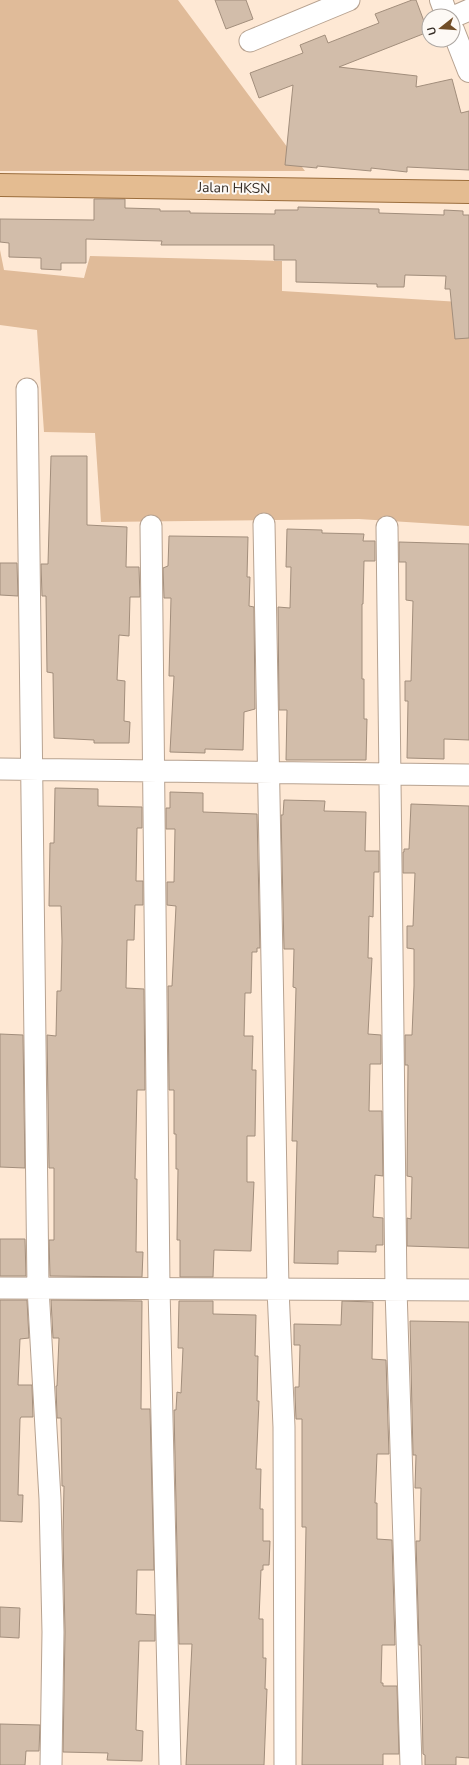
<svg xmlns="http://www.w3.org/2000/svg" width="469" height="1765" viewBox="0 0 469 1765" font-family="'Nunito Sans',sans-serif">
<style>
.green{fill:#e0bb99}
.building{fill:#d2bdaa;stroke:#a28e7c}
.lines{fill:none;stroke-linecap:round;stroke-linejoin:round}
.street-casing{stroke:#b7a290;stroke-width:23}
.secondary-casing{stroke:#b7a290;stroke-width:24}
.primary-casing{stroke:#9b6d3c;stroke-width:24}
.street{stroke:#fff;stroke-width:21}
.secondary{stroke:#fff;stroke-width:22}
.primary{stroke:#e4bc91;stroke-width:22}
.labels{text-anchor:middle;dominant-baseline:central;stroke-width:4;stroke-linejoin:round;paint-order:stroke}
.street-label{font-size:14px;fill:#352d26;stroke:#fdf9f5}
</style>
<rect width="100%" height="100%" fill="#fee8d4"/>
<!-- green -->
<path class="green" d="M0 0H178L305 171H0Z
M0 250 4 270 84 278 90 256 282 261V291L460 302 469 258V526L359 519 101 522 95 433 44 432 37 330 0 325Z"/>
<!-- building -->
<path class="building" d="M215 0H246L253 19 226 29Z
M412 0H416L428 32 339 67 417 76 416 87 452 79 461 113 469 111V170L407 167V172L371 168V171L317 166V168L285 165 293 85 259 98 250 73 303 53 300 45 325 35 328 43 379 23 375 14Z
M94 199H125V208L160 209V211H190V213L275 214V210H298V207L379 209V213L444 215V210L463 211V215H469V338L455 339 450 289H445L446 276 405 275 404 287H377V284L296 282V260H274V245H161L162 241 86 239V263H61V270L41 269V258L9 257V243L0 242V219L94 220Z
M51 456H87V525L127 527 126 567H139L140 597H130L129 636 119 635 117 680 125 681 124 721 130 722 129 743H94V740L54 738 53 673 47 672 46 596H42L41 564H48Z
M287 529 322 530V533L364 534 363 541H375V561H364L363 604H362V679H364V719H367L366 760H286L287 710H279L278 607 290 608 291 567H286Z
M169 536 248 537 247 577H250L249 606 254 607 255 709 244 712 243 750 205 749V753L170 752 174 676H169L171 598H164L163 568 168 566Z
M399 542 469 544V740L444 739V759L407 758 408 701H405V681H411L413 601 406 600V562H399Z
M0 563H17L18 596 0 595Z
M55 788 98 789V806L142 807V828H137L136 881H143V905H135L134 940H127L126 988 144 989 145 1090H137L135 1179H137L136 1252H143L142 1277 50 1276 49 1240H54V1168H49L47 1035 56 1036 57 991H61L62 941 61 906H49L50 843H54Z
M170 792 203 793V812L257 814 260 948H257V952H252L251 993H245L244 1036H253L252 1070H256L255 1136H247V1182H254L251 1251 214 1250 213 1277H180V1240H177L178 1169H176V1134H174V1090H169L168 986H172L176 906 167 905V882H174L175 829H166V808H170Z
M284 800 325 801 324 811 366 812 365 851H379V872H374L373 917 369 916 368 958H372L368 1034 381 1035V1064H370L369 1111H382L383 1176 375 1175 373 1217 383 1218V1245H376V1252L338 1251V1264L294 1263 297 1141H292L296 988 293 987 294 949H284L281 815H283Z
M411 804 469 806V1248L407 1246V1218L411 1219 412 1177 407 1176 408 1065H405V1035H412L414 986V949L407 948V926H413L415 873H403V852H404V849H409Z
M0 1034 23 1035 25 1168 0 1167Z
M0 1239H25L26 1276H0Z
M0 1300H27L29 1338 20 1339 18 1385H32L33 1417H21L20 1419 18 1495H23L22 1522 0 1521Z
M51 1300 142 1301 141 1409H150L154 1570H137L136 1614 155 1615V1641H139L136 1730 143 1731 142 1761 107 1760 108 1753 63 1752 65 1632 63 1534 64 1486H62L61 1418H57L56 1386H57L59 1338H53Z
M179 1301H213V1314L256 1315 255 1356H258L257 1401H259L256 1469H261L260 1509H263V1541H270L269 1565H263V1570H261L259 1619H263V1658H266L265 1689H267L264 1765H186L192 1644H179L174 1410H176L177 1392 181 1393 183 1348H178Z
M342 1301 373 1302 372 1359 386 1360 389 1454H377L375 1503H377V1539L392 1540 395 1645H382L381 1683H383V1686H397L399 1754H383V1765H302L306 1527H302V1419H296L295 1395V1387H299L300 1345H294V1324L341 1325Z
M410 1321 469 1322V1758L456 1757V1765H425V1755L423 1754 421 1645H419L416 1541H420L421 1488H415L416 1455H413Z
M0 1607 20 1608 19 1638 0 1637Z
M0 1724 40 1725 39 1751H26L25 1765H0Z"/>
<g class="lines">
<!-- street casing -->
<g class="street-casing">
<path id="street" d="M453 17 469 10
M250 41 349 0
M27 389 38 1288 50 1499 53 1632 51 1765
M264 524 278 1289 284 1427 285 1765
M151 526 159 1288 170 1765
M387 527 396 1289 411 1765
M0 769 469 775
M0 1288 469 1290"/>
</g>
<!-- secondary casing -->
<g class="secondary-casing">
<path id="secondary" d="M441 0 447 16
M453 30 469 71"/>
</g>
<!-- primary casing -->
<g class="primary-casing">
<path id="primary" d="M0 185 469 192"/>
</g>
<!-- street -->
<use href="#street" class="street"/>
<!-- secondary -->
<use href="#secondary" class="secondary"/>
<!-- primary -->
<use href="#primary" class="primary"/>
</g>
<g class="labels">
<!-- street labels -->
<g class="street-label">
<text transform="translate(234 188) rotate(1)">Jalan HKSN</text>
</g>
</g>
<!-- north arrow -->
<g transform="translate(441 28) rotate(253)"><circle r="19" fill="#fdf9f5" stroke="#ada7a2"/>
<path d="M0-3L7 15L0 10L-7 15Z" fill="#714d27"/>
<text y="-6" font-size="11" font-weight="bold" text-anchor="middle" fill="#352d26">U</text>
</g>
</svg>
